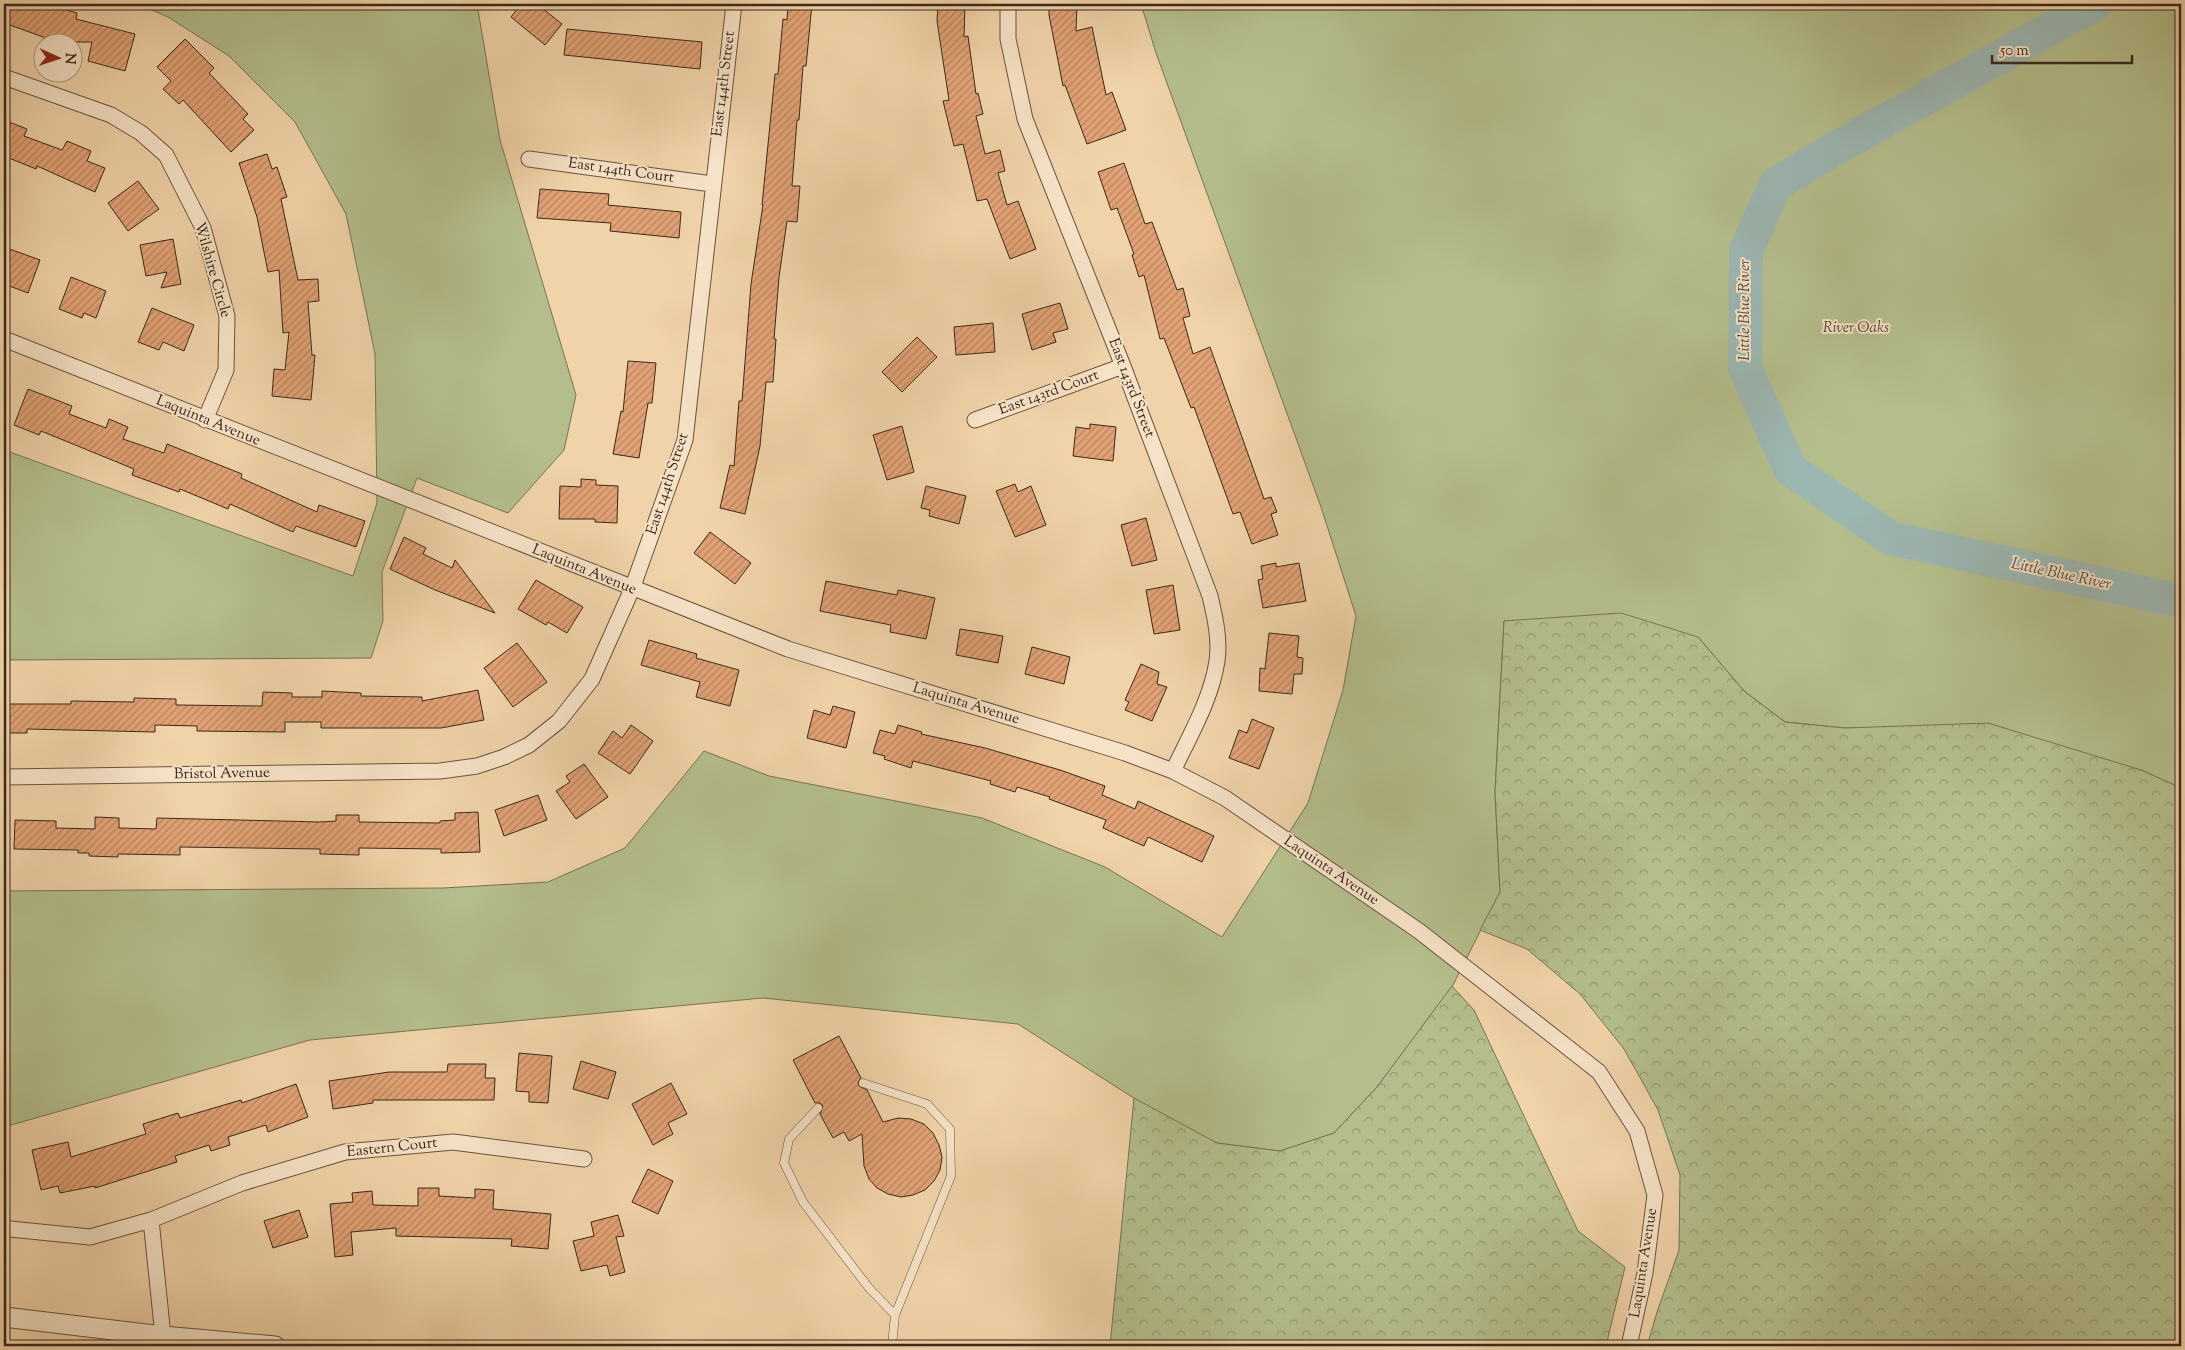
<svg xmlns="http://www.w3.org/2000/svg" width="2185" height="1350" viewBox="0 0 2185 1350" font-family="'Sorts Mill Goudy',serif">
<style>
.green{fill:#b4be8c;stroke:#777453}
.forest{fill:url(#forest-crowns);stroke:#777453}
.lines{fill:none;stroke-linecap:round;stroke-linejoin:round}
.river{stroke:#9cb6b1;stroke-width:34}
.building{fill:url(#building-hatch);stroke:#3a291a}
.service-casing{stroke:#68543e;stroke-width:9}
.minor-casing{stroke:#68543e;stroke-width:17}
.tertiary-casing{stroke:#68543e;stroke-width:21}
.service{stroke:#f6e2c7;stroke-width:8}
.minor{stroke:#f6e2c7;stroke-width:15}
.tertiary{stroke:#f6e2c7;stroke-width:19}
.labels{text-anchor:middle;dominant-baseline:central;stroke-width:4;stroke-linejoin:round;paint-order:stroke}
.street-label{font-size:15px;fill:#3a291a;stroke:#f6e2c7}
.park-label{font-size:15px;font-style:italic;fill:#524731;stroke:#f6e2c7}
.water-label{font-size:16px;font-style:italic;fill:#524c40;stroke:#f6e2c7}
</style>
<defs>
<pattern id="forest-crowns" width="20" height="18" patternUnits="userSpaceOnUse" patternTransform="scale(1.25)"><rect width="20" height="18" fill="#b4be8c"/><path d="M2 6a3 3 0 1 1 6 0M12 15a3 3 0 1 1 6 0" fill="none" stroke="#939a72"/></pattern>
<pattern id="building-hatch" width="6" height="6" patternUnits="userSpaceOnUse" patternTransform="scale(1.25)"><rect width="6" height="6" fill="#e2a275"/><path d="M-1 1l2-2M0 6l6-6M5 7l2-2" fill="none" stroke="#b8845f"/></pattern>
</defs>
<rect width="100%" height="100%" fill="#f1d3a9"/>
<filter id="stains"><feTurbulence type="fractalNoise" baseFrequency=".004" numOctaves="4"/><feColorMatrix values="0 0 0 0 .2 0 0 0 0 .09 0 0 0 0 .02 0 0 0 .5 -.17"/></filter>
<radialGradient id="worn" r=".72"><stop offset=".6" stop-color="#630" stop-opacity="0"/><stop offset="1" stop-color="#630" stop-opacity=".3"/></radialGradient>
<!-- green -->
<path class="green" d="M138 4H477L500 140 576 395 564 450 508 513 417 478 382 572 383 621 371 658 4 660V450L353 576 377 503 375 354 346 214 295 122 229 56 168 17Z
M1141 4H2181V788L2141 770 1899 727 1845 728 1785 722 1744 691 1698 637 1504 621 1495 792 1500 892 1452 987 1377 1087 1334 1133 1280 1151 1217 1143 1143 1104 1018 1024 763 998 310 1040 4 1127V891L443 888 548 882 625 848 704 751 769 776 982 818 1105 867 1222 937 1308 803 1343 690 1356 616 1321 507 1156 53Z"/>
<!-- forest -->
<path class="forest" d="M1621 613 1698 637 1744 691 1785 722 1845 728 1988 723 2141 770 2181 788V1346H1647L1657 1312 1679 1250 1680 1175 1658 1110 1624 1049 1580 994 1527 949 1480 930 1500 892 1495 792 1504 621Z
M1452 986 1474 1010 1578 1231 1625 1267 1606 1346H1110L1134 1098 1217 1143 1280 1151 1334 1133 1377 1087Z"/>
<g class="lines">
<!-- river -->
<path class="river" d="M2095 4 1836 148 1775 185 1746 251 1745 368 1790 469 1890 538 2181 601"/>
</g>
<!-- building -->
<path class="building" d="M4 4H48L77 13 76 19 135 34 125 71 88 61 92 42H45L46 38 4 23Z
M521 4H537L562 24 545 45 511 17Z
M788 4H812L806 66H803L799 120H797L792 186H800L797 222 787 221 779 277 774 339H776L773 382H766L760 446 745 514 720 508 730 465 734 466 739 401H742L751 284 763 205H762L775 74H778L783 19 787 20Z
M938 4H965L964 37 968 36 976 94 978 93 983 114 976 116 985 154 1000 150 1005 171 998 173 1007 205 1018 201 1036 249 1010 259 987 199 977 201 963 144 954 146 943 101 949 100 937 21Z
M1049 4H1077L1076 31 1092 27 1106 95 1112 92 1126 130 1087 144 1065 85 1063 86 1049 15Z
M567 29 702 42 700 69 564 55Z
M185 39 214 68 209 73 248 114 243 119 254 130 231 152 183 100 179 104 163 89 171 81 157 67Z
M4 120 27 129 24 136 62 150 67 141 91 151 87 161 105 168 95 192 37 166 36 169 4 156Z
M267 154 272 169 277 167 287 197 281 199 298 280 318 279 319 301 308 302 312 355H315L311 400 272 396 274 369 285 370 289 332 283 333 279 270 268 272 257 217 239 163Z
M1124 163 1145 224 1152 222 1177 290 1183 288 1190 316 1183 318 1193 354 1210 347 1264 499 1271 497 1277 512 1271 514 1278 535 1252 544 1240 512 1233 514 1194 407 1191 408 1164 338 1160 339 1144 275 1139 277 1132 255 1134 254 1117 208 1111 210 1098 172Z
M138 181 159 209 128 231 108 203Z
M540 189 609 194 608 205 681 212 679 238 610 231 611 223 537 218Z
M173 239 181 284 161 288 167 272 146 276 140 245Z
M4 247 40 260 28 293 4 284Z
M71 277 106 291 96 318 84 313 82 318 59 309Z
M1060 303 1068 329 1053 333 1056 342 1032 350 1022 314Z
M152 308 194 325 184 351 163 342 159 350 138 342Z
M993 323 995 352 956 355 954 327Z
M917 337 937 357 902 392 882 372Z
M628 361 656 363 652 403H648L639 458 613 454 621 411 623 412Z
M28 389 72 406 69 414 106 428 109 419 128 427 123 439 164 453 167 444 242 474 241 478 317 512 319 505 365 521 356 547 296 526 293 532 230 504 228 509 180 489 179 492 132 475 134 469 41 431 39 435 14 425Z
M1090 424 1116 427 1113 461 1073 456 1076 427 1090 429Z
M902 426 914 472 887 480 873 435Z
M581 479 596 480V485L618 486 617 523 595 522V519H559L560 486 581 487Z
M1015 484 1018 492 1031 486 1046 525 1015 537 996 491Z
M926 486 966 496 959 524 929 516 930 510 921 508Z
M1146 518 1157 560 1132 566 1121 525Z
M710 532 751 563 735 584 694 553Z
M404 537 426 548 423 554 452 568 455 560 495 613 435 590 390 569Z
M1276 563V567L1299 563 1306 601 1263 608 1258 580 1263 579 1261 566Z
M536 580 583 607 567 633 548 622 546 625 518 609Z
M826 581 897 595 898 590 935 598 926 639 890 632 891 625 820 611Z
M1173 585 1180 630 1154 634 1146 590Z
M960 629 1003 636 998 663 956 655Z
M1269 633 1299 636 1297 657 1303 658 1302 674H1294L1292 694 1259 691 1260 668 1265 669Z
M649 640 697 654 696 658 739 670 730 706 696 697 700 682 641 665Z
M517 643 547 682 513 707 484 668Z
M1032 647 1070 657 1064 684 1025 674Z
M1141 664 1159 672 1157 684 1167 687 1152 721 1125 710 1129 702 1125 700Z
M478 690 484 720 441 728H321V722H285V732L197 731V726L155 725V732L27 729V733H4V704H71V701L134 702V698L176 699V705L262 706 263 692 292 693V697H322V691L361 693V696L422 697V701Z
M833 706 855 712 846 748 807 738 814 710 830 715Z
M1252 719 1274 728 1259 769 1229 758 1239 730 1247 733Z
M631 725 653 741 630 774 598 753 613 731 622 738Z
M898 725 922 732 921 734 985 748 1060 770 1105 786 1102 795 1135 809 1138 801 1214 836 1202 862 1148 837 1144 846 1103 828 1106 820 1049 799 1050 797 1017 787 1015 792 990 784 991 781 913 761 911 768 884 759 885 756 873 753 880 730 895 734Z
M584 764 608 797 576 819 556 791 570 782 566 776Z
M538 795 547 820 504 836 495 810Z
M478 812 480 852 441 853V849L359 848V855L320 854V849L180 847V855L118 854V857L89 856V853H78V850L14 849 15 820 56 821V828L95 829V817L119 818V828L156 829 157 818 320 822 336 821V815H359V822L440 823V821L455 820V813Z
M839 1036 861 1078 858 1082 859 1086 867 1090 883 1122 898 1118 911 1119 924 1124 933 1133 939 1145 942 1157 940 1170 934 1181 925 1190 913 1195 901 1197 888 1194 877 1188 869 1179 864 1166 862 1134 849 1141 844 1132 833 1138 820 1114 823 1106 820 1103H815L793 1060Z
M519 1053 552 1056 548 1103 529 1102V1092L516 1091Z
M581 1061 616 1072 608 1099 573 1089Z
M448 1064H486L485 1078H495L494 1100H373V1103L333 1109 329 1081 389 1072H447Z
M671 1083 687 1114 668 1123 673 1134 653 1145 632 1104Z
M296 1084 308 1117 268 1132 266 1125 228 1137 230 1145 211 1151 209 1145 175 1156 177 1162 95 1188V1186L60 1193 58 1186 41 1190 32 1150 68 1142 71 1157 146 1134 143 1124 178 1113 180 1118 241 1100 242 1103Z
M648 1169 673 1181 658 1214 632 1202Z
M418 1188H439V1196L475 1198V1189L494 1190 493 1209 551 1214 548 1249 511 1246 512 1239 396 1236V1228L351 1232 353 1255 335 1257 330 1204 353 1202 352 1193 372 1191 373 1205 418 1206Z
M299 1210 308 1237 273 1248 264 1221Z
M618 1215 624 1236 616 1237 625 1272 610 1276 607 1265 581 1271 573 1241 594 1236 591 1222Z"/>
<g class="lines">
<!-- service casing -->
<g class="service-casing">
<path id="service" d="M863 1083 927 1104 950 1129 951 1176 895 1315
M818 1108 789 1139 784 1163 803 1202 869 1288 895 1315 892 1346"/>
</g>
<!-- minor casing -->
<g class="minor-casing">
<path id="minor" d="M1008 4V39L1025 119 1123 366 1210 596C1215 617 1220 639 1217 661 1211 700 1190 735 1173 771
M4 77 111 115 141 133 166 155 203 228 227 316 226 370 205 420
M529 159 712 184
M4 339 788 649 1125 753 1173 771 1225 798 1419 931 1599 1072 1637 1131 1655 1195 1645 1273 1629 1346
M975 420 1123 366
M4 777 440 771 477 766 504 757 529 745 559 721 592 679 632 589 685 440 734 4
M151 1220 242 1183 345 1152 453 1142 584 1159
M4 1226 10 1229 90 1237 151 1220 163 1336"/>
</g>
<!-- tertiary casing -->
<g class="tertiary-casing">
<path id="tertiary" d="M4 1317 163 1336 275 1346"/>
</g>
<!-- service -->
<use href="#service" class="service"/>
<!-- minor -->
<use href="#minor" class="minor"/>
<!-- tertiary -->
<use href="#tertiary" class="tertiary"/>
</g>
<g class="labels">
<!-- street labels -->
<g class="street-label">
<text transform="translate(724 84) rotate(-83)">East 144th Street</text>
<text transform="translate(621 171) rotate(8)">East 144th Court</text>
<text transform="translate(212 270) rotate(74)">Wilshire Circle</text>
<text transform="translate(1131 388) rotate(69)">East 143rd Street</text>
<text transform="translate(1049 393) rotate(-20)">East 143rd Court</text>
<text transform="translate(208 421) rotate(22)">Laquinta Avenue</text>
<text transform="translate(668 484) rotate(-72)">East 144th Street</text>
<text transform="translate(584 570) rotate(22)">Laquinta Avenue</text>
<text transform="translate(966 704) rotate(17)">Laquinta Avenue</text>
<text transform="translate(222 774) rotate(-1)">Bristol Avenue</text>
<text transform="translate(1331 871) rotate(34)">Laquinta Avenue</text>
<text transform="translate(392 1148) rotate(-6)">Eastern Court</text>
<text transform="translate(1644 1263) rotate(-81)">Laquinta Avenue</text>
</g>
<!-- park labels -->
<g class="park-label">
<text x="1856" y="328">River Oaks</text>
</g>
<!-- water labels -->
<g class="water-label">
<text transform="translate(1745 310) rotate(-90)">Little Blue River</text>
<text transform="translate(2061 575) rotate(12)">Little Blue River</text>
</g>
</g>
<!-- margin -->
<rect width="2185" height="1350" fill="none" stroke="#f1d3a9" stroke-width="20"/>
<rect x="5" y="5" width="2175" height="1340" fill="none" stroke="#3a291a" stroke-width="2.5"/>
<rect x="10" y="10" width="2165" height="1330" fill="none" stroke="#3a291a"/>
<!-- north arrow -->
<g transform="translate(58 58) rotate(93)"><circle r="24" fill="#f6e2c7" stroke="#ab9882"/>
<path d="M0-4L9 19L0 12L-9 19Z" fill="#8f2418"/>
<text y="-8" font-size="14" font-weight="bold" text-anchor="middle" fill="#3a291a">N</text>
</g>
<!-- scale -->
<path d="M1992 55v8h140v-8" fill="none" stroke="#3a291a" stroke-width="2.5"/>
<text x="2000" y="55" font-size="15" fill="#3a291a" stroke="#f6e2c7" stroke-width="4" paint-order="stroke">50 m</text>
<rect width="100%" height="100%" filter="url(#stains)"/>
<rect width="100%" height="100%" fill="url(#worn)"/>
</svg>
